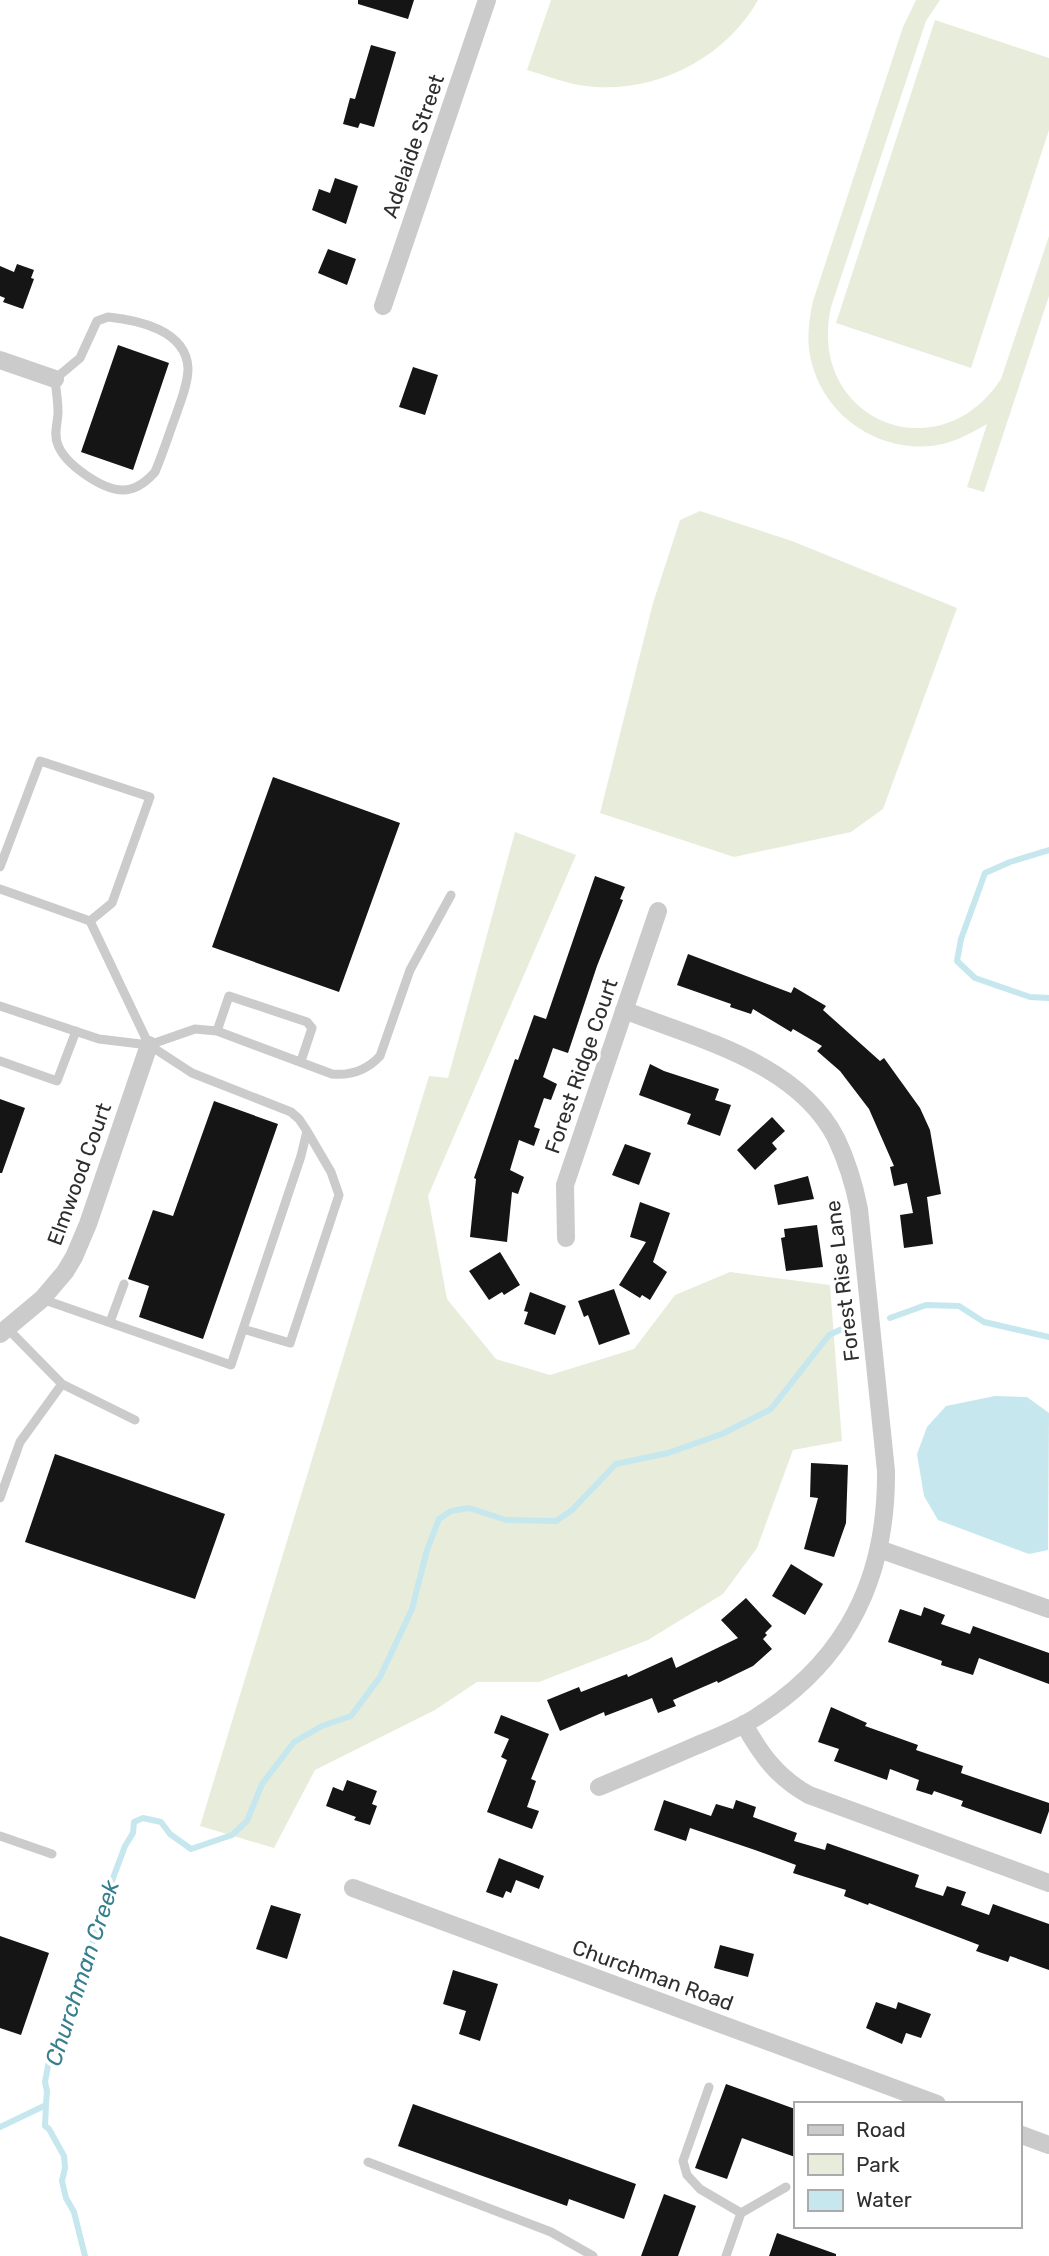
<svg xmlns="http://www.w3.org/2000/svg" width="1049" height="2256" viewBox="0 0 1049 2256" font-family="Rubik,sans-serif">
<style>
.green{fill:#e8eddb}
.water{fill:#c6e7ee}
.lines{fill:none;stroke-linecap:round;stroke-linejoin:round}
.stream{stroke:#c6e7ee;stroke-width:6}
.building{fill:#151515}
.service{stroke:#cbcbcb;stroke-width:9}
.minor{stroke:#cbcbcb;stroke-width:18}
.labels{text-anchor:middle;dominant-baseline:central;stroke-width:7;stroke-linejoin:round;paint-order:stroke}
.street-label{font-size:21px;fill:#2e2e2e;stroke:#fff}
.water-label{font-size:23px;font-style:italic;fill:#357f8f;stroke:#fff}
</style>
<rect width="100%" height="100%" fill="#fff"/>
<!-- green -->
<path class="green" d="M551 0H758C724 61 649 97 579 85 562 82 544 75 527 70Z
M916 0H940L926 21 922 33 831 307C806 419 938 475 1001 379L1049 236V296L984 492 967 487 987 424C973 432 959 440 943 444 884 457 824 418 811 360 806 340 809 320 813 301L903 27Z
M935 20 1049 58V130L971 368 836 323Z
M700 511 792 541 957 608 883 809 851 832 734 857 600 813 653 603 680 520Z
M515 832 576 855 428 1196 447 1299 496 1359 550 1375 634 1349 675 1295 730 1272 830 1285 842 1441 793 1450 757 1548 723 1594 648 1640 539 1682H477L435 1710 315 1770 274 1848 200 1826 429 1076 448 1078Z"/>
<!-- water -->
<path class="water" d="M995 1396 1027 1397 1049 1413 1048 1550 1029 1554 938 1520 924 1496 917 1454 927 1427 946 1406Z"/>
<g class="lines">
<!-- stream -->
<path class="stream" d="M1049 850 1010 862 985 873 961 939 957 961 975 978 1030 997 1049 998
M890 1318 926 1305 959 1306 984 1322 1049 1337
M46 2105 45 2126 49 2129 64 2156 65 2168 62 2181 66 2198 74 2212 85 2256
M0 2127 46 2105 47 2091 45 2082 50 2055 65 2021 76 2005 80 1991 79 1984 89 1957 100 1913 125 1846 133 1833 134 1822 143 1818 161 1822 170 1834 191 1849 232 1835 247 1821 262 1784 294 1742 322 1726 351 1716 380 1677 412 1609 427 1550 439 1519 451 1511 469 1508 506 1520 556 1521 572 1510 616 1464 668 1453 722 1434 771 1409 829 1335 851 1325"/>
</g>
<!-- building -->
<path class="building" d="M358 0H414L408 19 358 4Z
M371 45 396 52 374 127 360 123 358 128 343 124 350 98 355 99Z
M335 178 358 186 346 224 312 210 319 189 330 193Z
M328 249 356 259 347 285 318 273Z
M17 264 34 270 31 278 34 279 23 309 3 302 5 298 0 296V266L14 272Z
M118 345 169 363 133 470 81 452Z
M413 367 438 375 425 415 399 407Z
M273 777 400 823 339 992 212 947Z
M595 876 625 887 620 899 623 900 597 966 568 1053 553 1048 543 1077 557 1084 551 1100 544 1098 534 1127 540 1129 534 1146 519 1140 510 1170 524 1177 518 1194 512 1192 507 1242 470 1237 476 1179 474 1178 515 1059 518 1060 534 1015 546 1019Z
M688 954 791 993 794 987 826 1006 823 1010 880 1061 884 1058 920 1108 930 1130 941 1194 927 1197 933 1244 904 1248 900 1215 913 1213 907 1183 894 1186 890 1167 894 1166 869 1109 840 1071 817 1051 822 1046 793 1029 791 1032 753 1009 751 1014 730 1007 731 1004 677 985Z
M650 1064 664 1071 719 1089 715 1100 731 1105 720 1136 687 1124 691 1114 639 1095Z
M0 1099 25 1108 2 1173H0Z
M214 1101 278 1124 203 1339 139 1317 149 1286 128 1279 153 1210 173 1216Z
M772 1117 785 1131 772 1143 777 1149 755 1170 737 1150Z
M625 1144 651 1153 639 1185 612 1175Z
M808 1176 814 1199 778 1205 774 1185Z
M640 1202 670 1213 653 1262 667 1272 650 1300 642 1295 640 1298 619 1285 646 1242 630 1237Z
M817 1225 823 1267 786 1271 781 1238 785 1237 784 1229Z
M500 1252 520 1285 504 1295 502 1292 489 1300 469 1271Z
M614 1289 630 1334 599 1345 588 1315 584 1317 578 1301Z
M530 1292 566 1306 555 1335 524 1324 528 1312 524 1311Z
M55 1454 225 1514 195 1599 25 1542Z
M811 1463 848 1465 846 1523 834 1557 804 1549 818 1498 810 1497Z
M791 1564 823 1584 805 1615 772 1596Z
M746 1598 772 1626 765 1633 767 1635 763 1639 772 1649 753 1666 718 1683 717 1681 673 1700 676 1706 658 1713 652 1698 605 1716 604 1712 560 1731 547 1700 579 1687 581 1692 627 1674 628 1677 672 1657 676 1668 738 1638 721 1620Z
M924 1607 945 1615 941 1624 970 1634 973 1626 1049 1653V1684L979 1658 973 1675 941 1665 942 1661 888 1642 900 1609 921 1616Z
M831 1707 867 1723 865 1726 918 1745 916 1750 963 1766 961 1773 1049 1803V1811L1041 1834 961 1806 963 1801 934 1791 932 1795 916 1790 919 1780 890 1769 887 1780 834 1761 839 1749 818 1742Z
M501 1715 549 1734 531 1779 536 1781 527 1807 539 1811 532 1829 487 1812 507 1760 501 1757 509 1739 494 1733Z
M347 1780 377 1791 372 1804 377 1806 370 1825 354 1820 356 1817 326 1806 333 1787 343 1791Z
M664 1800 711 1816 716 1804 733 1809 736 1800 756 1807 753 1817 797 1833 794 1841 825 1850 827 1843 919 1875 915 1887 943 1896 947 1886 966 1892 961 1905 989 1915 993 1904 1049 1924V1970L1010 1956 1008 1962 976 1951 979 1945 869 1903 868 1905 844 1896 846 1890 793 1873 796 1865 755 1850 690 1828 686 1841 654 1830Z
M499 1858 544 1876 539 1889 516 1880 511 1893 506 1891 503 1898 486 1892Z
M271 1905 301 1914 287 1959 256 1949Z
M0 1936 49 1953 21 2035 0 2028Z
M720 1945 754 1954 748 1977 714 1968Z
M453 1970 498 1984 480 2041 459 2034 466 2011 443 2004Z
M876 2002 896 2009 898 2002 931 2014 921 2038 906 2033 902 2044 866 2028Z
M726 2084 795 2109V2157L742 2138 727 2179 695 2168Z
M413 2104 636 2184 624 2219 569 2199 567 2206 398 2146Z
M664 2194 696 2206 678 2256H641Z
M777 2233 836 2254V2256H769Z"/>
<g class="lines">
<!-- service -->
<path class="service" d="M108 317C138 320 186 330 188 368 188 384 181 400 176 415 169 434 163 453 155 472 147 481 136 490 123 490 102 490 65 464 58 445 53 434 58 423 58 412 58 401 56 390 55 379L80 358 97 321Z
M0 867 40 761 150 797 112 903 90 921
M0 889 90 921 149 1045
M0 1006 99 1039 149 1045 192 1073 291 1112 299 1119 307 1131 301 1156 243 1329 290 1343 339 1195 331 1172 307 1131
M217 1031 229 996 307 1022 312 1028 301 1061
M149 1045 195 1029 217 1031 332 1074C352 1076 367 1070 380 1056L410 970 451 895
M0 1061 57 1081 76 1031
M42 1299 231 1365 243 1329
M110 1322 124 1284
M5 1326 62 1384 135 1420
M0 1498 20 1442 62 1384
M0 1836 52 1854
M709 2087 683 2161 687 2175 700 2189 741 2213
M368 2162 551 2232 593 2256
M726 2256 741 2213 786 2187"/>
<!-- minor -->
<path class="minor" d="M383 306 487 0
M0 360 55 379
M566 1238 565 1185 658 911
M0 1334 42 1299 65 1272 74 1257 88 1224 149 1045
M879 1549 1049 1609
M744 1724C761 1755 778 1778 809 1795L1049 1883
M599 1787C630 1774 661 1761 693 1747 714 1738 736 1730 755 1718 847 1661 887 1578 886 1471L859 1209C854 1184 847 1161 836 1138 797 1062 697 1039 624 1010
M353 1888 937 2104
M1019 2134 1049 2145"/>
</g>
<g class="labels">
<!-- street labels -->
<g class="street-label">
<text transform="translate(413 146) rotate(-71)">Adelaide Street</text>
<text transform="translate(581 1066) rotate(-71)">Forest Ridge Court</text>
<text transform="translate(79 1174) rotate(-70)">Elmwood Court</text>
<text transform="translate(842 1281) rotate(-97)">Forest Rise Lane</text>
<text transform="translate(653 1975) rotate(20)">Churchman Road</text>
</g>
<!-- water labels -->
<g class="water-label">
<text transform="translate(82 1973) rotate(-72)">Churchman Creek</text>
</g>
</g>
<!-- legend -->
<rect x="794" y="2102" width="228" height="126" fill="#ffffff" stroke="#ababab" stroke-width="2"/>
<rect x="808" y="2125" width="35" height="10" fill="#cbcbcb" stroke="#ababab" stroke-width="2"/>
<text x="856" y="2137" font-size="21" fill="#2e2e2e">Road</text>
<rect x="808" y="2154" width="35" height="21" fill="#e8eddb" stroke="#ababab" stroke-width="2"/>
<text x="856" y="2172" font-size="21" fill="#2e2e2e">Park</text>
<rect x="808" y="2190" width="35" height="21" fill="#c6e7ee" stroke="#ababab" stroke-width="2"/>
<text x="856" y="2207" font-size="21" fill="#2e2e2e">Water</text>
</svg>
